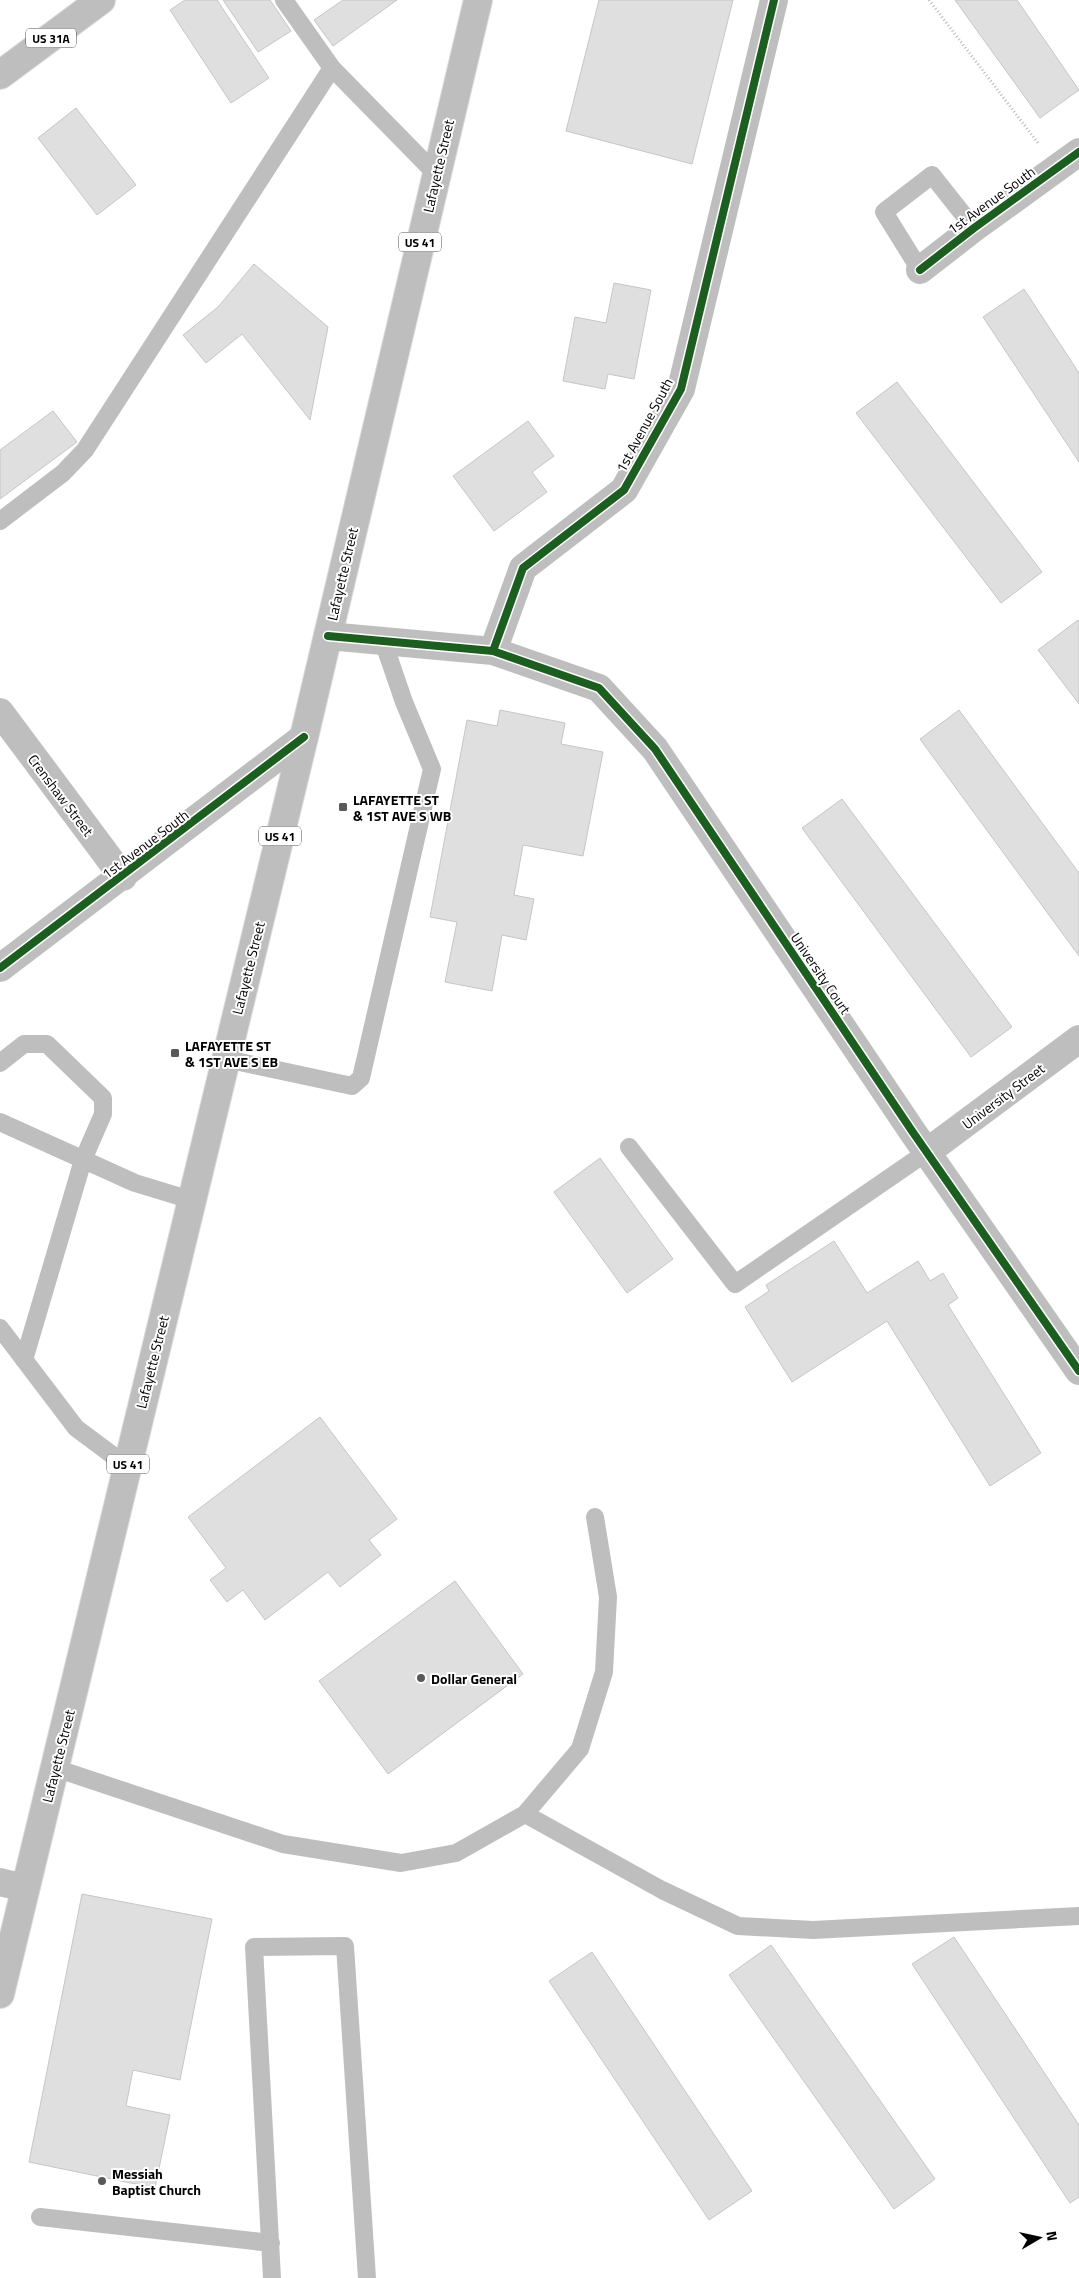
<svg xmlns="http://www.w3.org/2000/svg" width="1079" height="2278" viewBox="0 0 1079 2278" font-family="'Titillium Web',sans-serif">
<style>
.building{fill:#dfdfdf;stroke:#c6c6c6}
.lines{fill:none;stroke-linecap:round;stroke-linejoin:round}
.primary-casing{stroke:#dbdbdb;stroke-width:30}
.path{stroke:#b9b9b9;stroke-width:3;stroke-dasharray:1 2.5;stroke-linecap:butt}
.service{stroke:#bebebe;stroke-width:18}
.minor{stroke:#bebebe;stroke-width:28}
.primary{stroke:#bebebe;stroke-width:28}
.cycleway-casing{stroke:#fff;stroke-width:11}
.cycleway{stroke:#1b5e20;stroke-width:8}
.poi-dot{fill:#595959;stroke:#fff;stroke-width:2}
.labels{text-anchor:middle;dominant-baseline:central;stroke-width:4;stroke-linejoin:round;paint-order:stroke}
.shield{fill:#fff;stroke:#4c4c4c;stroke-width:1}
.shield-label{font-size:12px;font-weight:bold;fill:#000}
.street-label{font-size:14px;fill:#000;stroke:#fff}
.poi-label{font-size:14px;font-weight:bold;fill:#000;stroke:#fff;text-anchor:start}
</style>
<rect width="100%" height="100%" fill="#fff"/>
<!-- building -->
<path class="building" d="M185 0H217L269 78 231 103 170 10Z
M223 0H270L291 31 258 52Z
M343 0H397L333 46 314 20Z
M599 0H733L692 164 566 131Z
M955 0H1017L1079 90 1040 118Z
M76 108 136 185 97 215 38 138Z
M254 264 328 327 310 420 242 334 206 363 183 335 218 307Z
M614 283 651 290 634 379 608 374 605 389 563 381 575 317 606 323Z
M1024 289 1079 373V462L983 317Z
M897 382 1042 572 1001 603 856 413Z
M53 411 77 442 0 499V450Z
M528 421 554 456 532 472 547 492 494 531 453 476Z
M1078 620 1079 622V704L1038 650Z
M500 710 565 723 561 744 603 752 583 856 523 845 514 895 534 899 526 940 502 935 492 991 445 982 457 922 430 917 467 720 497 726Z
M959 710 1079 873V956L920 739Z
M842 799 1012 1027 971 1057 802 828Z
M600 1158 673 1259 627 1293 554 1192Z
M834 1241 867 1293 918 1261 930 1281 943 1273 958 1298 948 1305 1041 1453 990 1486 887 1321 792 1382 745 1307 769 1291 766 1285Z
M320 1417 397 1519 369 1540 381 1555 340 1587 328 1572 265 1620 243 1590 227 1602 210 1580 226 1568 188 1517Z
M455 1581 523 1674 388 1774 319 1681Z
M82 1894 212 1919 180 2080 133 2070 126 2106 170 2115 155 2188 29 2162Z
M954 1937 1079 2125V2197L1070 2203 912 1964Z
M771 1945 935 2179 894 2209 729 1975Z
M592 1952 752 2191 709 2220 549 1981Z"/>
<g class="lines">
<!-- primary casing -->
<g class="primary-casing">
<path id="primary" d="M0 75 101 0
M0 1994 304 737 478 0"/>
</g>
<!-- path -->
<path class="path" d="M929 0 1038 143"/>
<!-- service -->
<path class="service" d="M284 0 332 68 436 174
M920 270 884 212 932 175 974 228
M0 521 63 473 85 450 332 68
M226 1059 352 1086 361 1078 432 769 404 702 383 641
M0 1063 24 1044H47L103 1098V1114L83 1160 24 1360
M0 1122 135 1183 191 1200
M629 1147 735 1284 927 1152
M0 1328 76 1428 127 1466
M55 1768 283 1844 401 1863 456 1853 525 1814 580 1749 604 1672 608 1597 595 1517
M525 1814 662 1890 738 1926 813 1930 1079 1916
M40 2217 271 2243
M272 2278 254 1947 345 1946 367 2278"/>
<!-- minor -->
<path class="minor" d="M920 270 974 228 1079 152
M328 636 493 651 523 568 624 490 681 389 774 0
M493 651 599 688 655 749 912 1131 1079 1371
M0 712 123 877
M0 968 304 737
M927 1152 1079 1039
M0 1882 25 1888"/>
<!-- primary -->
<use href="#primary" class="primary"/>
<!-- cycleway casing -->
<g class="cycleway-casing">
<path id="cycleway" d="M920 270 974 228 1079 152
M328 636 493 651 523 568 624 490 681 389 774 0
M493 651 599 688 655 749 912 1131 1079 1371
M0 968 304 737"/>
</g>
<!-- cycleway -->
<use href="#cycleway" class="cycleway"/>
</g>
<!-- markers -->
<g class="poi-dot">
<rect x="338" y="802" width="10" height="10" rx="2.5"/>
<rect x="170" y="1048" width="10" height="10" rx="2.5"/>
<circle cx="421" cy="1678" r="5"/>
<circle cx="102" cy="2181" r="5"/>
</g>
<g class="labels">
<!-- shield labels -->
<g class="shield">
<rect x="26" y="28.5" width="50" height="19" rx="4"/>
<rect x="399" y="232.5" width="42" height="19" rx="4"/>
<rect x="259" y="826.5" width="42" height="19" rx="4"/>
<rect x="107" y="1454.5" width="42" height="19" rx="4"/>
</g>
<g class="shield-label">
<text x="51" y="38">US 31A</text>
<text x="420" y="242">US 41</text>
<text x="280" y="836">US 41</text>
<text x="128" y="1464">US 41</text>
</g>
<!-- street labels -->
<g class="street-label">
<text transform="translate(438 166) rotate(-77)">Lafayette Street</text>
<text transform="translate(991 200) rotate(-36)">1st Avenue South</text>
<text transform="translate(644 425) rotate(-62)">1st Avenue South</text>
<text transform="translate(342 574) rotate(-77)">Lafayette Street</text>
<text transform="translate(61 795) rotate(53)">Crenshaw Street</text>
<text transform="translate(145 844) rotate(-37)">1st Avenue South</text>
<text transform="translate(248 968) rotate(-76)">Lafayette Street</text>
<text transform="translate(821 973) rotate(56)">University Court</text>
<text transform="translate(1003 1096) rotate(-37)">University Street</text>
<text transform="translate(152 1362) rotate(-76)">Lafayette Street</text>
<text transform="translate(58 1756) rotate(-76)">Lafayette Street</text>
</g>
<!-- poi labels -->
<g class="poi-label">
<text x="353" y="799">LAFAYETTE ST<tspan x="353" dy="16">&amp; 1ST AVE S WB</tspan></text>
<text x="185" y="1045">LAFAYETTE ST<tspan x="185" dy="16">&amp; 1ST AVE S EB</tspan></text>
<text x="431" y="1678">Dollar General</text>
<text x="112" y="2173">Messiah<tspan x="112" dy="16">Baptist Church</tspan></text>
</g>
</g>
<!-- north arrow -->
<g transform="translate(1039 2238) rotate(81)" stroke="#ffffff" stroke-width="4" paint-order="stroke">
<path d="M0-4L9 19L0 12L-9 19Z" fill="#000000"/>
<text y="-8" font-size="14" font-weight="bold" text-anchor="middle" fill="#000000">N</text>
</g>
</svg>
